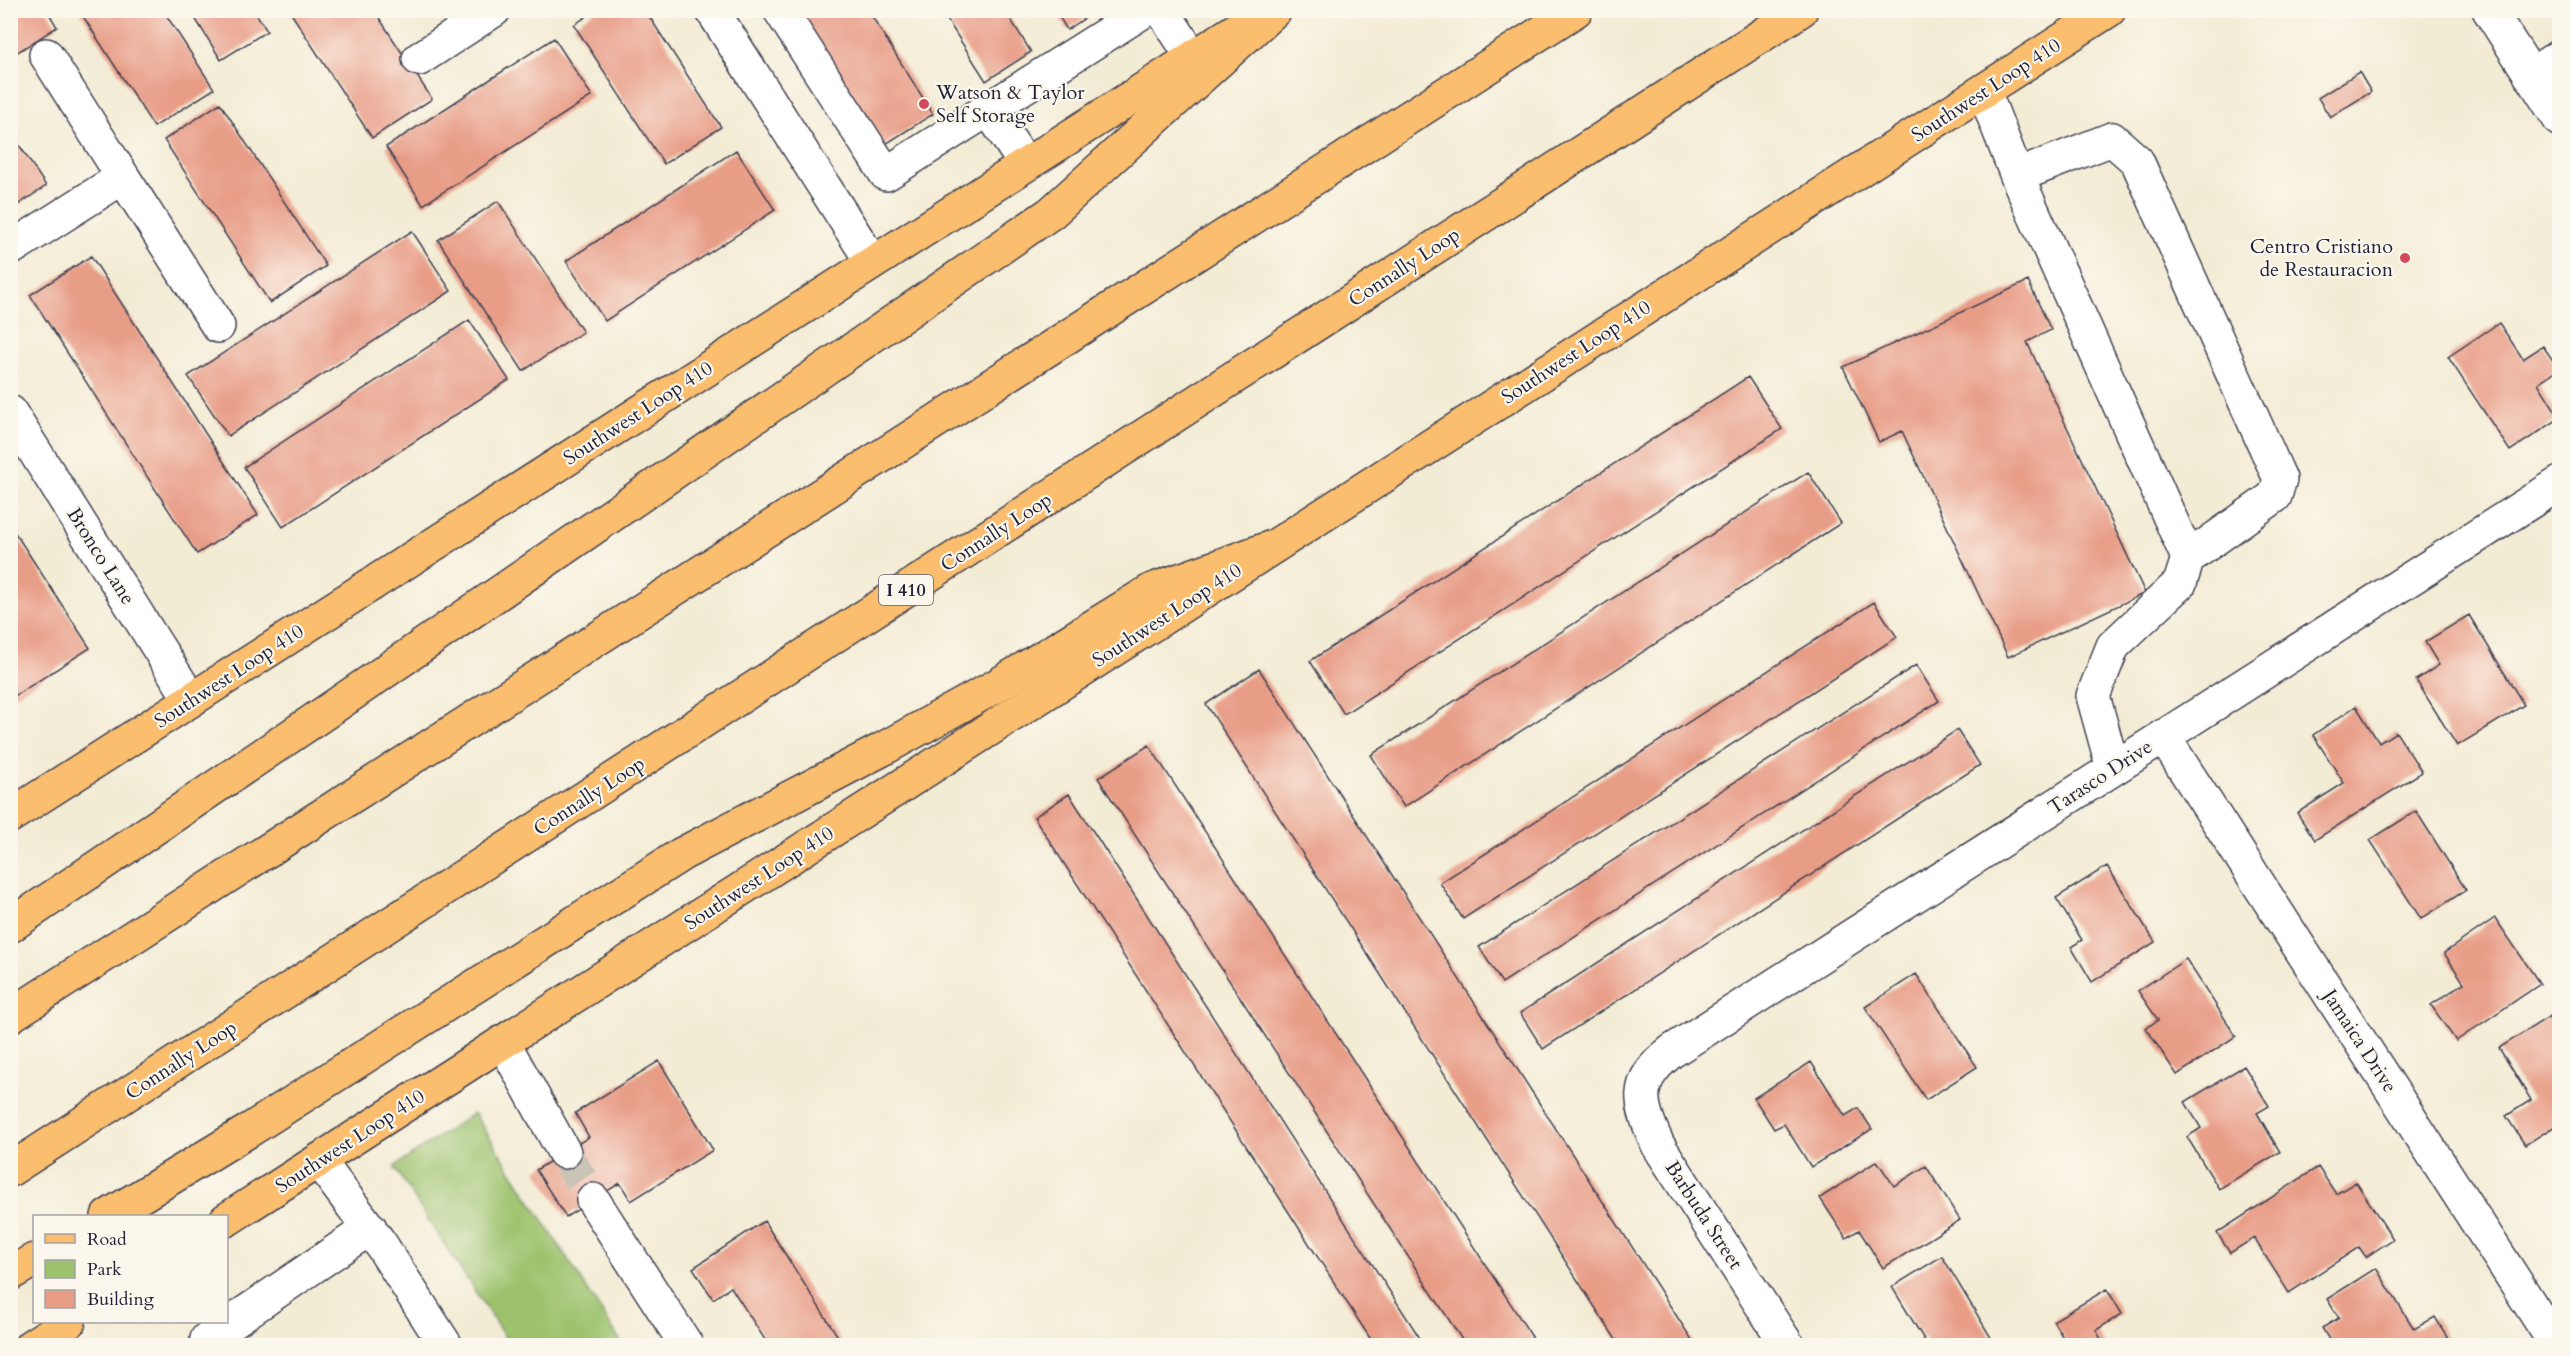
<svg xmlns="http://www.w3.org/2000/svg" width="2570" height="1356" viewBox="0 0 2570 1356" font-family="Cardo,serif">
<style>
.green{fill:#9cc26d;stroke:#5f7254;stroke-width:1.5}
.building{fill:#e89d87}
.lines{fill:none;stroke-linecap:round;stroke-linejoin:round}
.minor-tunnel{stroke:#c9c4b6;stroke-width:33;stroke-dasharray:33 16;stroke-linecap:butt}
.minor-casing{stroke:#414052;stroke-width:36}
.major-casing{stroke:#414052;stroke-width:36}
.highway-casing{stroke:#414052;stroke-width:36}
.minor{stroke:#fff;stroke-width:33}
.major{stroke:#fabe6e;stroke-width:33}
.highway{stroke:#fabe6e;stroke-width:33}
.poi-dot{fill:#d1495b;stroke:#fbf7ec;stroke-width:2}
.labels{text-anchor:middle;dominant-baseline:central;stroke-width:4.5;stroke-linejoin:round;paint-order:stroke}
.shield{fill:#fbf7ec;stroke:#636270;stroke-width:1.5}
.shield-label{font-size:18px;font-weight:bold;fill:#22223b}
.street-label{font-size:20px;fill:#22223b;stroke:#fbf7ec}
.poi-label{font-size:20px;fill:#22223b;stroke:#fbf7ec;text-anchor:start}
</style>
<rect width="100%" height="100%" fill="#fbf7ec"/>
<filter id="ink" filterUnits="userSpaceOnUse"><feTurbulence type="fractalNoise" baseFrequency=".0167" numOctaves="2"/><feDisplacementMap in="SourceGraphic" scale="12" xChannelSelector="R" yChannelSelector="G"/><feConvolveMatrix kernelMatrix="1 2 1 2 8 2 1 2 1" color-interpolation-filters="sRGB"/></filter>
<filter id="wash" filterUnits="userSpaceOnUse"><feTurbulence type="fractalNoise" baseFrequency=".008" numOctaves="4" result="noise"/><feDisplacementMap in="SourceGraphic" scale="24" xChannelSelector="R" yChannelSelector="G"/><feGaussianBlur stdDeviation="1.35" result="paint"/><feColorMatrix in="noise" values="0 0 0 0 0 0 0 0 0 0 0 0 0 0 0 0 0 1.4 0 .05"/><feComposite in="paint" operator="in"/></filter>
<g filter="url(#wash)">
<rect width="100%" height="100%" fill="#f3ecd5"/>
<!-- green -->
<path class="green" d="M474 1113 623 1345H510L394 1167Z"/>
<g id="blocks">
<!-- building -->
<path class="building" d="M10 10H47L57 27 10 57Z
M79 10H163L214 89 154 127Z
M190 10H254L267 31 221 60Z
M289 10H374L432 99 372 138Z
M596 10H645L721 127 664 164 574 25Z
M790 10H868L933 114 878 149Z
M941 10H1005L1031 52 986 81Z
M1055 10H1097L1067 30Z
M554 38 592 96 423 205 386 147Z
M2359 72 2371 92 2330 117 2318 98Z
M220 103 326 266 270 303 164 140Z
M10 131 46 186 10 210Z
M736 150 775 210 605 321 566 261Z
M498 201 583 332 523 371 438 240Z
M412 231 451 291 228 436 188 376Z
M91 256 258 515 197 554 30 295Z
M2028 281 2051 330 2027 342 2145 593 2008 657 1902 431 1879 442 1843 367Z
M469 320 509 380 283 527 244 467Z
M2499 323 2523 359 2543 346 2559 369 2538 383 2560 418 2510 451 2448 357Z
M1748 377 1782 429 1344 714 1310 661Z
M1808 472 1841 523 1404 807 1371 755Z
M10 525 90 648 10 699Z
M1874 602 1897 637 1463 919 1440 883Z
M2469 615 2524 705 2457 746 2416 680 2439 665 2425 642Z
M1916 665 1939 701 1502 983 1479 947Z
M1259 669 1696 1346H1620L1206 704Z
M2356 706 2379 743 2396 732 2422 772 2315 840 2297 813 2344 783 2313 735Z
M1957 730 1980 765 1543 1049 1520 1013Z
M1149 745 1538 1346H1466L1098 778Z
M1069 794 1425 1346H1375L1034 817Z
M2416 811 2466 890 2421 919 2370 840Z
M2107 866 2155 942 2092 982 2071 947 2082 940 2056 898Z
M2495 918 2540 984 2456 1041 2431 1005 2464 983 2444 953Z
M2186 959 2236 1036 2177 1075 2146 1028 2158 1020 2138 991Z
M1916 974 1977 1067 1926 1100 1865 1007Z
M2550 1016 2560 1031V1123L2525 1145 2506 1116 2531 1100 2499 1048Z
M659 1061 713 1150 631 1201 620 1183 566 1217 536 1170 589 1137 575 1113Z
M1811 1062 1845 1116 1858 1108 1872 1129 1811 1167 1784 1124 1774 1129 1754 1098Z
M2244 1066 2269 1106 2257 1113 2280 1152 2219 1189 2187 1137 2201 1128 2185 1102Z
M1877 1161 1894 1186 1926 1166 1960 1220 1883 1268 1859 1230 1846 1238 1820 1198Z
M2318 1167 2336 1194 2356 1182 2393 1239 2366 1257 2359 1247 2289 1293 2254 1238 2230 1253 2217 1233Z
M764 1221 844 1346H769L731 1287 713 1299 693 1268Z
M1942 1256 1996 1346H1928L1892 1287Z
M2376 1268 2414 1329 2435 1317 2451 1343 2448 1346H2333L2322 1328 2339 1318 2327 1299Z
M2107 1289 2122 1314 2096 1330 2103 1343 2100 1346H2068L2053 1321Z"/>
</g>
</g>
<g filter="url(#ink)">
<use href="#blocks" fill-opacity="0" stroke="#414052" stroke-width="1.5"/>
<g class="lines">
<!-- minor-tunnel -->
<path class="minor-tunnel" d="M564 1152 593 1200"/>
<!-- minor casing -->
<g class="minor-casing">
<path id="minor" d="M712 10 872 262
M780 10 886 174 1145 10
M1162 10 1193 58
M2489 10 2560 120
M419 59 494 10
M2530 75 2560 56
M1984 91 2017 176 2188 558 2180 583 2113 646 2093 696 2113 768
M988 108 1025 164
M2017 176 2112 139 2137 161 2280 479 2275 496 2188 558
M123 177 218 326
M10 249 123 177 46 55
M10 412 191 700
M2163 736 2557 1346
M503 1042 564 1152
M319 1161 380 1243 446 1346
M593 1200 687 1346
M207 1339 370 1228
M1788 1346 1658 1145C1639 1103 1632 1082 1672 1051L2560 483"/>
</g>
<!-- major casing -->
<g class="major-casing">
<path id="major" d="M10 816 1247 23
M226 1220 2109 10
M31 1346 69 1322"/>
</g>
<!-- highway casing -->
<g class="highway-casing">
<path id="highway" d="M10 926 326 712 1051 213 1275 10
M10 1016 1576 10
M10 1170 1801 10
M108 1216 248 1131 682 854 881 750 996 686 1152 590 1272 547
M10 1274 34 1260"/>
</g>
<!-- minor -->
<use href="#minor" class="minor"/>
<!-- major -->
<use href="#major" class="major"/>
<!-- highway -->
<use href="#highway" class="highway"/>
</g>
</g>
<!-- markers -->
<g class="poi-dot">
<circle cx="924" cy="104" r="6"/>
<circle cx="2405" cy="258" r="6"/>
</g>
<g class="labels">
<!-- shield labels -->
<rect class="shield" x="879" y="575" width="54" height="30" rx="4.5"/>
<g class="shield-label">
<text x="906" y="590">I 410</text>
</g>
<!-- street labels -->
<g class="street-label">
<text transform="translate(1986 90) rotate(-33)">Southwest Loop 410</text>
<text transform="translate(1404 267) rotate(-33)">Connally Loop</text>
<text transform="translate(1576 352) rotate(-33)">Southwest Loop 410</text>
<text transform="translate(638 413) rotate(-33)">Southwest Loop 410</text>
<text transform="translate(996 532) rotate(-33)">Connally Loop</text>
<text transform="translate(101 556) rotate(58)">Bronco Lane</text>
<text transform="translate(1167 615) rotate(-33)">Southwest Loop 410</text>
<text transform="translate(229 676) rotate(-33)">Southwest Loop 410</text>
<text transform="translate(2100 777) rotate(-33)">Tarasco Drive</text>
<text transform="translate(589 796) rotate(-33)">Connally Loop</text>
<text transform="translate(759 878) rotate(-33)">Southwest Loop 410</text>
<text transform="translate(2360 1041) rotate(57)">Jamaica Drive</text>
<text transform="translate(181 1060) rotate(-33)">Connally Loop</text>
<text transform="translate(350 1141) rotate(-33)">Southwest Loop 410</text>
<text transform="translate(1704 1215) rotate(57)">Barbuda Street</text>
</g>
<!-- poi labels -->
<g class="poi-label">
<text x="936" y="92">Watson &amp; Taylor<tspan x="936" dy="23">Self Storage</tspan></text>
<text x="2393" y="246" text-anchor="end">Centro Cristiano<tspan x="2393" dy="23">de Restauracion</tspan></text>
</g>
</g>
<!-- margin -->
<rect width="2570" height="1356" fill="none" stroke="#fbf7ec" stroke-width="36"/>
<!-- legend -->
<rect x="33" y="1215" width="195" height="108" fill="#fbf7ec" stroke="#a4a2a5" stroke-width="1.5"/>
<rect x="45" y="1234" width="30" height="9" fill="#fabe6e" stroke="#a4a2a5" stroke-width="1.5"/>
<text x="87" y="1245" font-size="18" fill="#22223b">Road</text>
<rect x="45" y="1260" width="30" height="18" fill="#9cc26d" stroke="#a4a2a5" stroke-width="1.5"/>
<text x="87" y="1275" font-size="18" fill="#22223b">Park</text>
<rect x="45" y="1290" width="30" height="18" fill="#e89d87" stroke="#a4a2a5" stroke-width="1.5"/>
<text x="87" y="1305" font-size="18" fill="#22223b">Building</text>
</svg>
